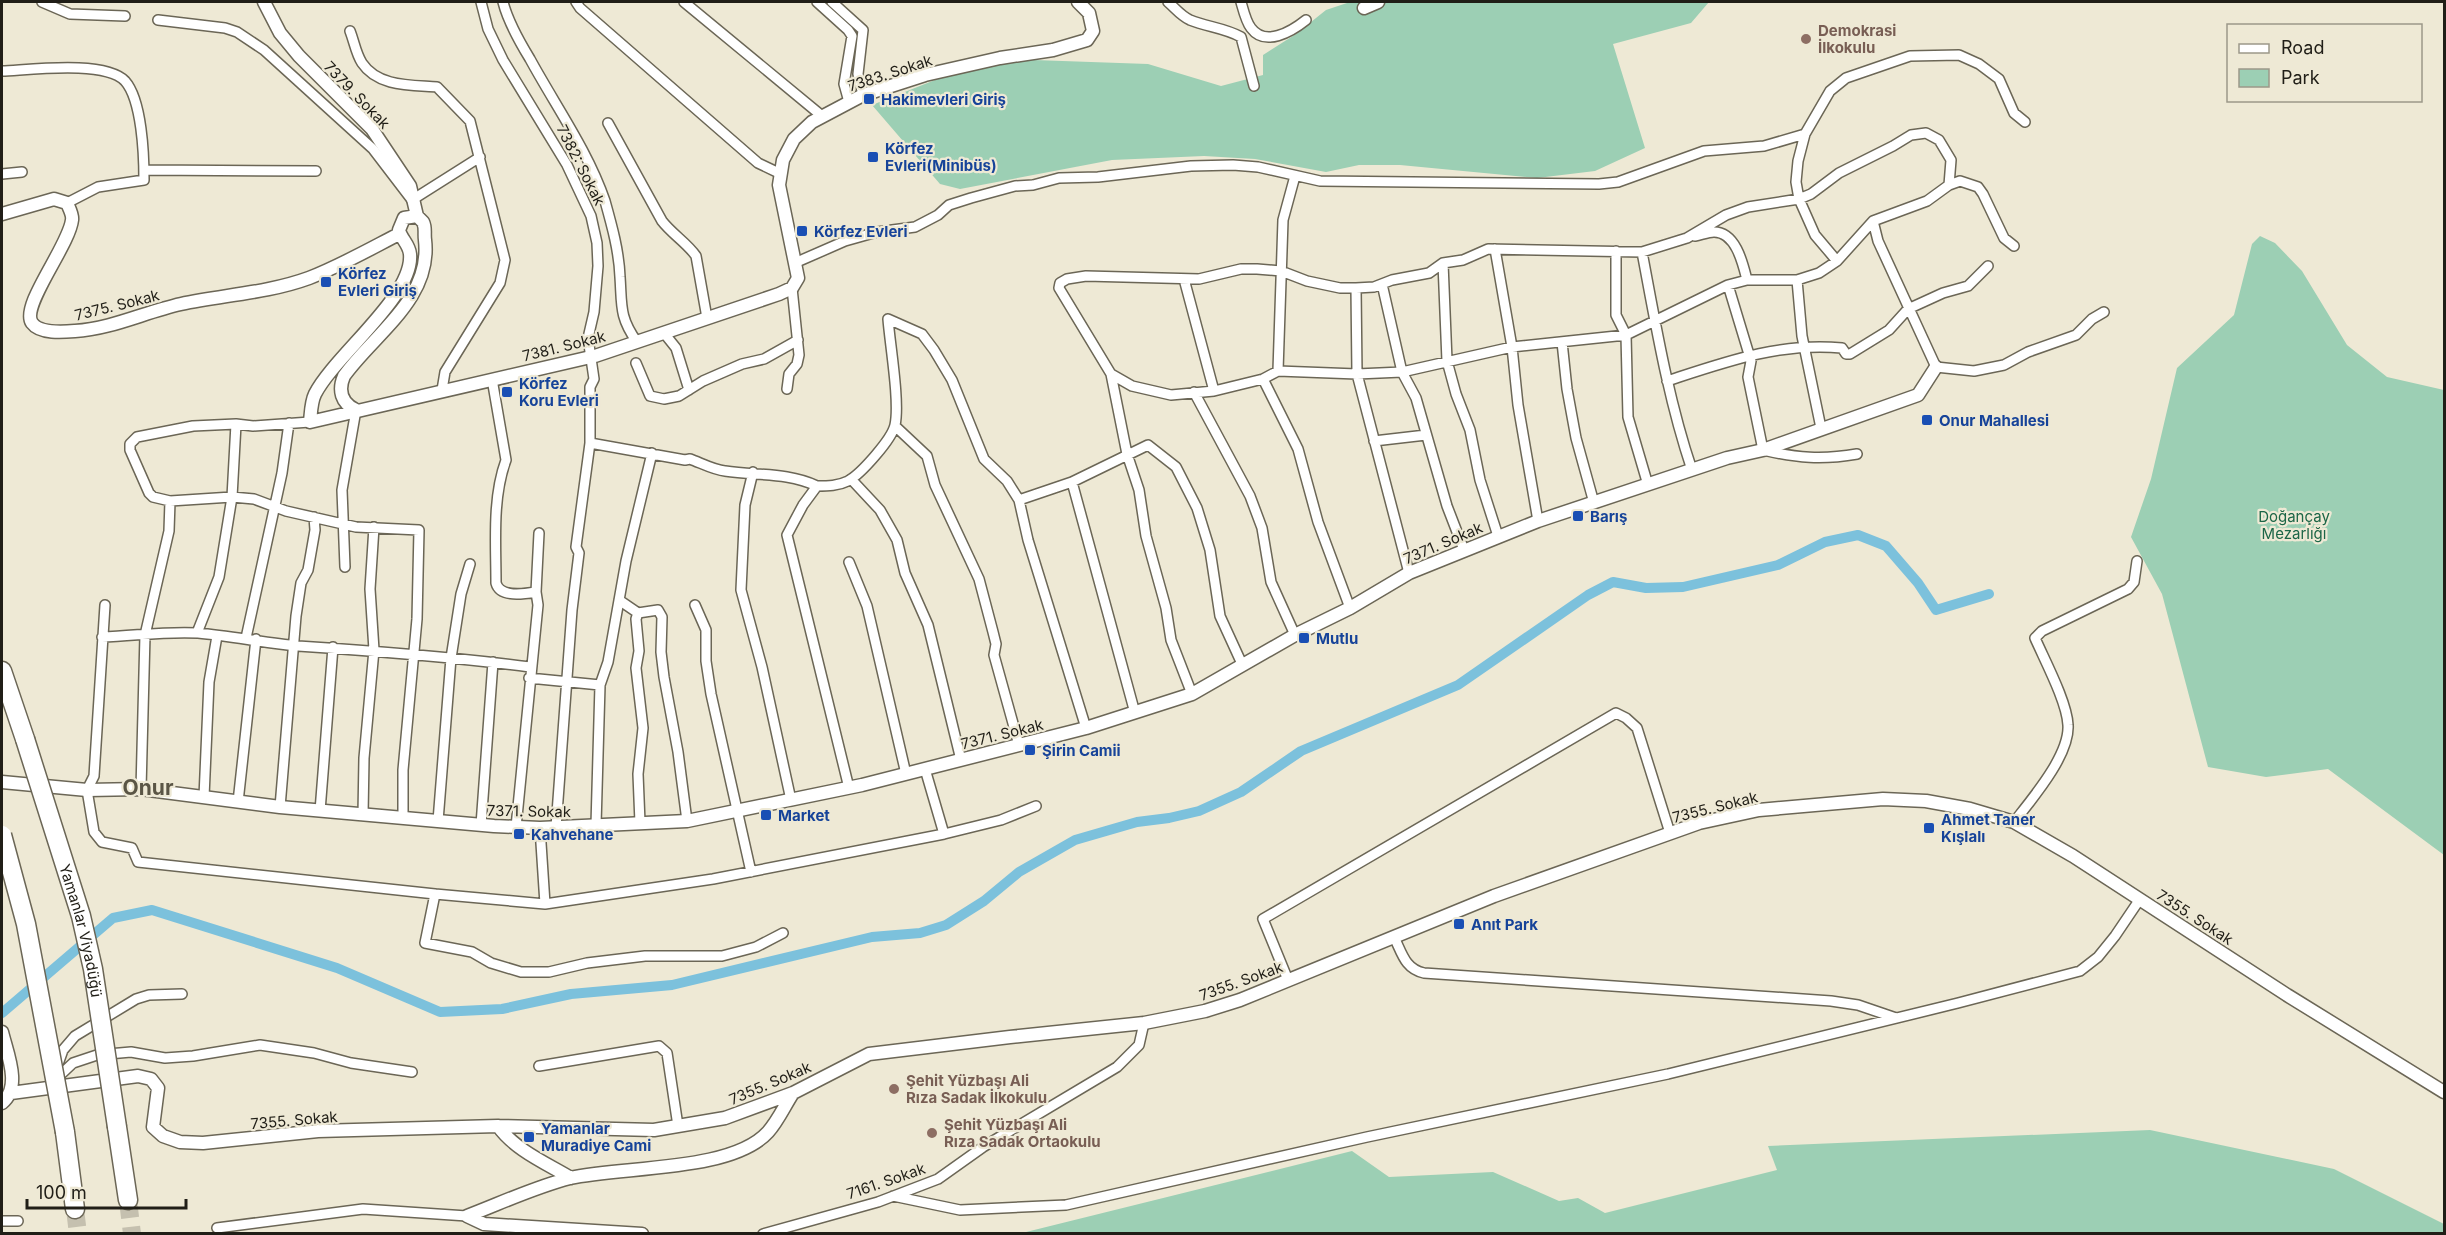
<svg xmlns="http://www.w3.org/2000/svg" width="2446" height="1235" viewBox="0 0 2446 1235" font-family="Inter,sans-serif">
<style>
.green{fill:#9ccfb4}
.lines{fill:none;stroke-linecap:round;stroke-linejoin:round}
.canal{stroke:#7cc1dc;stroke-width:10}
.motorway-tunnel{stroke:#c5c0af;stroke-width:18;stroke-dasharray:18 9;stroke-linecap:butt}
.minor-casing{stroke:#6b6656;stroke-width:12}
.tertiary-casing{stroke:#6b6656;stroke-width:15}
.motorway-casing{stroke:#6b6656;stroke-width:21}
.minor{stroke:#fff;stroke-width:9}
.tertiary{stroke:#fff;stroke-width:12}
.motorway{stroke:#fff;stroke-width:18}
.motorway-bridge-casing{stroke:#6b6656;stroke-width:21;stroke-linecap:butt}
.motorway-bridge{stroke:#fff;stroke-width:18}
.education-dot{fill:#8d6e63;stroke:#eee9d5;stroke-width:2}
.transit-dot{fill:#1a4fb4;stroke:#eee9d5;stroke-width:2}
.labels{text-anchor:middle;dominant-baseline:central;stroke-width:4.5;stroke-linejoin:round;paint-order:stroke}
.education-label{font-size:15px;font-weight:bold;fill:#785e54;stroke:#eee9d5;text-anchor:start}
.street-label{font-size:15px;fill:#201e17;stroke:#eee9d5}
.transit-label{font-size:15px;font-weight:bold;fill:#164399;stroke:#eee9d5;text-anchor:start}
.park-label{font-size:15px;fill:#1c6647;stroke:#eee9d5}
.district-label{font-size:21px;font-weight:bold;fill:#5a5545;stroke:#eee9d5}
</style>
<rect width="100%" height="100%" fill="#eee9d5"/>
<!-- green -->
<path class="green" d="M1350 2H1709L1691 23 1613 44 1645 148 1595 171 1537 178 1400 165H1359L1326 172 1255 159 1204 156 1112 160 960 189 940 184 872 105 935 80 981 66 1034 60 1148 64 1221 86 1263 75V55L1296 34 1326 10Z
M2260 236 2275 243 2302 271 2347 345 2387 377 2444 390V855L2328 769 2266 777 2208 767 2162 594 2131 537 2151 479 2177 368 2234 315 2252 244Z
M2150 1130 2334 1169 2444 1224V1233H1022L1352 1151 1389 1177 1493 1172 1559 1201 1578 1198 1605 1213 1777 1170 1768 1146Z"/>
<g class="lines">
<!-- canal -->
<path class="canal" d="M2 1013 113 918 152 910 337 968 440 1012 502 1009 571 994 672 985 872 937 920 933 946 925 984 901 1019 872 1075 840 1137 822 1169 818 1199 811 1241 792 1301 751 1458 685 1588 595 1613 582 1646 588 1683 587 1778 565 1825 542 1858 535 1886 546 1918 583 1936 610 1989 594"/>
<!-- motorway-tunnel -->
<path class="motorway-tunnel" d="M128 1200 132 1234
M75 1209 78 1234"/>
<!-- minor casing -->
<g class="minor-casing">
<path id="minor" d="M42 2 70 14 125 16
M481 2 488 29 503 60 567 165 591 216 597 243 598 266 594 312 588 338 594 379 590 387V443L576 547 579 553 572 610 556 827
M503 2C508 22 519 41 530 59 555 105 588 151 605 201 612 226 619 251 620 277 622 305 619 317 637 342
M576 2 580 8 758 163 781 174
M684 2 822 116
M817 2 848 30 852 36 844 84 849 102
M832 2 863 30 858 74 863 95
M1168 2C1175 8 1181 16 1190 20 1207 27 1225 28 1241 37L1254 86
M1241 2C1243 9 1246 22 1251 28 1265 47 1291 32 1306 20
M158 20 225 28 237 32 264 50 373 149 412 200 480 157
M350 31C354 41 356 54 362 63 378 87 411 85 437 87L470 121 505 260 500 283 445 372 442 390
M2 71C29 70 105 60 125 81 142 100 144 155 144 180L98 187 67 203
M608 123 662 221C672 234 687 243 696 256L707 318
M144 170 316 171
M2 174 22 172
M1873 221 1878 241 1936 367 1974 371 2004 365 2028 352 2076 335 2092 319 2104 312
M1695 236C1701 235 1708 232 1714 232 1736 232 1743 264 1747 280
M1495 249 1512 347 1518 405 1538 521
M1616 251V315L1626 335 1628 417 1648 485
M1642 252C1656 326 1668 399 1692 470
M1837 261 1815 235 1799 199 1796 182 1798 161 1805 134 1830 91 1846 78 1910 56 1959 55 1979 64 1999 79 2014 113 2025 122
M797 262 845 241 877 232 915 227 938 215 949 205 971 198 1015 186 1033 185 1059 178 1098 177 1191 166 1233 165 1258 167 1320 181 1599 184 1618 182 1704 151 1764 146 1805 134
M1443 263 1447 361 1456 394 1470 430 1480 480 1498 536
M1184 279 1214 391
M1797 280 1802 336 1821 428
M1382 284 1402 372 1416 398 1447 506 1464 550
M1728 285 1751 361 1748 377 1763 450C1797 458 1822 460 1857 454
M1356 288 1357 374 1409 573
M664 333 676 348 689 390
M1562 342 1567 389 1576 438 1594 503
M636 363 650 396 664 399 679 396 703 381 742 364 764 359 798 340
M1278 371 1283 220 1295 176
M1111 374 1132 386 1171 395 1214 391 1263 379 1278 371 1357 374 1402 372 1512 347 1626 335 1728 285 1747 280H1797L1819 273 1837 261 1873 221 1927 201 1949 185 1960 181 1978 187 1983 194 2004 238 2014 246
M492 379 506 460C492 498 496 543 496 583 500 598 524 594 536 592L538 605 516 827
M1263 379 1298 449 1318 522 1350 608
M1667 381C1725 362 1780 342 1842 348L1846 354H1850L1889 330 1908 309 1943 293 1968 286 1988 266
M787 389 789 374 797 364 799 355 792 288
M1194 392 1250 496 1262 528 1271 582 1295 635
M310 422 253 426 236 424 193 426 137 437 130 444V450L149 493 153 497 170 501 232 497 254 499 286 511 356 527 419 530 417 619 403 770V818
M895 426 927 456 935 485 979 579 993 632 996 644 994 655 1019 745
M1374 441 1426 435
M590 443 685 460 690 459C701 463 714 470 725 471 757 476 787 472 817 486
M753 472 745 505 741 590 762 667 791 800
M851 479 880 510 897 540 905 573 928 625 961 760
M1072 482 1135 713
M1019 500 1072 482 1148 445 1176 467 1197 508 1210 550 1220 616 1242 664
M849 562 867 606 906 774
M345 567 342 490 356 410
M536 592 539 533
M619 600 638 613
M105 605 94 776 87 790 94 832 102 842 132 848 138 862 435 894 545 904 713 879 944 834 925 769
M695 605 706 630V661L711 694 751 872
M197 633 219 577 232 497 236 424
M102 637C135 636 165 631 198 633 231 636 265 643 298 646 375 651 453 657 530 667
M246 638 282 473 289 423
M529 678 600 685
M1192 694 1171 640 1166 608 1146 536 1139 490 1127 454 1111 374 1059 288 1060 283 1067 279 1086 276 1199 279 1241 269H1257L1281 271 1307 281 1340 288H1356L1374 287 1392 280 1429 273 1443 263 1463 260 1488 249 1642 252 1687 238 1726 215 1748 207 1799 199 1811 194 1839 173 1893 146 1911 135 1926 133 1939 140 1951 160 1949 185
M849 788 787 535 803 505 817 486C828 486 838 486 848 481 861 474 892 439 895 425 900 402 890 345 888 319L922 334 934 350 952 380 984 459 1007 481 1019 500 1028 540 1086 728
M141 789 145 635 169 531 170 501
M204 797 209 682 217 636
M238 802 256 639
M280 807 296 616 301 583 308 570 315 530 314 517
M320 811 333 647
M363 815 364 758 374 650 370 589 374 527
M438 821 451 658 461 594 470 564
M2014 822C2032 799 2070 755 2068 725 2067 702 2045 661 2035 638L2042 631 2128 589 2134 582 2137 561
M640 823 638 774 643 728 636 668 639 651 636 619 638 613 658 610 662 617 661 652 664 677 678 752 687 821
M481 825 493 662
M596 825 600 685 608 662 626 561 652 453
M540 828 545 904
M944 834 1001 820 1036 806
M435 894 425 943 472 952 491 963 521 972H549L587 963 645 956H722L756 947 783 933
M1394 937C1402 953 1405 969 1424 973L1831 1001 1858 1005 1896 1018
M1288 980 1263 919 1616 713 1626 718 1637 728 1670 833
M539 1066 659 1046 667 1053 678 1126
M57 1067 63 1050 75 1036 136 999 149 995 182 994
M55 1080 73 1063 97 1055 131 1052 165 1058 193 1056 260 1045 314 1053 351 1063 412 1072
M893 1196 960 1210 1066 1205 1367 1137 1668 1074 1958 1003 2080 971 2098 957 2115 936 2140 899
M2 1221H18
M217 1228 363 1209 467 1216
M763 1234 878 1202 938 1179 983 1147 1117 1067 1139 1045 1144 1023"/>
</g>
<!-- tertiary casing -->
<g class="tertiary-casing">
<path id="tertiary" d="M264 2 280 33 299 56 372 129 410 186 417 216
M1364 8 1378 2
M2 214 54 199 67 203C69 208 73 215 72 220 69 246 20 306 32 323 40 334 63 332 75 331 111 329 145 312 181 304 223 295 268 293 309 278 340 266 370 249 399 234
M356 410C341 403 338 390 344 376 374 334 432 299 425 240 424 233 426 228 423 222L417 216 404 218 399 230C401 239 409 244 410 254 414 296 335 355 315 394 311 402 311 413 310 422L595 356 779 294 792 288 798 278 779 185 783 160 794 139 812 122 863 95 925 75 1000 58 1053 50 1087 40 1093 31 1089 13 1078 2
M2 782 87 790 141 789 280 807 494 826 540 828 687 821 862 785 1086 728 1192 694 1295 635 1350 608 1409 573 1538 521 1727 458 1763 450 1918 395 1936 367
M2 1032C7 1053 22 1087 2 1103
M11 1093 138 1076 151 1079 158 1088 153 1127 163 1136 180 1142 203 1143 318 1131 498 1126 654 1130 725 1118 793 1093 869 1054 1010 1037 1144 1023 1205 1011 1240 1000 1494 896 1699 823 1759 810 1883 799 1926 801 1970 809 2014 822 2073 856 2287 995 2444 1092
M498 1126C515 1150 546 1163 571 1178
M642 1234 484 1224 467 1216C501 1203 535 1187 570 1178 623 1166 732 1172 768 1132 778 1121 785 1105 793 1093"/>
</g>
<!-- motorway casing -->
<g class="motorway-casing">
<path id="motorway" d="M2 671 25 739
M117 1127 128 1200
M65 1132 75 1209"/>
</g>
<!-- minor -->
<use href="#minor" class="minor"/>
<!-- tertiary -->
<use href="#tertiary" class="tertiary"/>
<!-- motorway -->
<use href="#motorway" class="motorway"/>
<!-- motorway-bridge casing -->
<g class="motorway-bridge-casing">
<g id="motorway-bridge">
<path id="s1" d="M25 739 81 916 93 969 117 1127"/>
<path d="M2 835 26 924 65 1132"/>
</g>
</g>
<!-- motorway-bridge -->
<use href="#motorway-bridge" class="motorway-bridge"/>
</g>
<!-- markers -->
<g class="education-dot">
<circle cx="1806" cy="39" r="6"/>
<circle cx="894" cy="1089" r="6"/>
<circle cx="932" cy="1133" r="6"/>
</g>
<g class="transit-dot">
<rect x="863" y="93" width="12" height="12" rx="3"/>
<rect x="867" y="151" width="12" height="12" rx="3"/>
<rect x="796" y="225" width="12" height="12" rx="3"/>
<rect x="320" y="276" width="12" height="12" rx="3"/>
<rect x="501" y="386" width="12" height="12" rx="3"/>
<rect x="1921" y="414" width="12" height="12" rx="3"/>
<rect x="1572" y="510" width="12" height="12" rx="3"/>
<rect x="1298" y="632" width="12" height="12" rx="3"/>
<rect x="1024" y="744" width="12" height="12" rx="3"/>
<rect x="760" y="809" width="12" height="12" rx="3"/>
<rect x="1923" y="822" width="12" height="12" rx="3"/>
<rect x="513" y="828" width="12" height="12" rx="3"/>
<rect x="1453" y="918" width="12" height="12" rx="3"/>
<rect x="523" y="1131" width="12" height="12" rx="3"/>
</g>
<g class="labels">
<!-- education labels -->
<g class="education-label">
<text x="1818" y="30">Demokrasi<tspan x="1818" dy="17">İlkokulu</tspan></text>
<text x="906" y="1080">Şehit Yüzbaşı Ali<tspan x="906" dy="17">Rıza Sadak İlkokulu</tspan></text>
<text x="944" y="1124">Şehit Yüzbaşı Ali<tspan x="944" dy="17">Rıza Sadak Ortaokulu</tspan></text>
</g>
<!-- street labels -->
<g class="street-label">
<text transform="translate(890 73) rotate(-18)">7383. Sokak</text>
<text transform="translate(357 95) rotate(46)">7379. Sokak</text>
<text transform="translate(581 165) rotate(63)">7382: Sokak</text>
<text transform="translate(117 305) rotate(-14)">7375. Sokak</text>
<text transform="translate(564 346) rotate(-14)">7381. Sokak</text>
<text transform="translate(1443 543) rotate(-23)">7371. Sokak</text>
<text transform="translate(1002 734) rotate(-14)">7371. Sokak</text>
<text transform="translate(1715 807) rotate(-14)">7355. Sokak</text>
<text transform="translate(529 811) rotate(1)">7371. Sokak</text>
<text transform="translate(2195 917) rotate(33)">7355. Sokak</text>
<text stroke="none"><textPath href="#s1" startOffset="200">Yamanlar Viyadüğü</textPath></text>
<text transform="translate(1241 981) rotate(-20)">7355. Sokak</text>
<text transform="translate(770 1083) rotate(-23)">7355. Sokak</text>
<text transform="translate(294 1120) rotate(-5)">7355. Sokak</text>
<text transform="translate(886 1181) rotate(-19)">7161. Sokak</text>
</g>
<!-- transit labels -->
<g class="transit-label">
<text x="881" y="99">Hakimevleri Giriş</text>
<text x="885" y="148">Körfez<tspan x="885" dy="17">Evleri(Minibüs)</tspan></text>
<text x="814" y="231">Körfez Evleri</text>
<text x="338" y="273">Körfez<tspan x="338" dy="17">Evleri Giriş</tspan></text>
<text x="519" y="383">Körfez<tspan x="519" dy="17">Koru Evleri</tspan></text>
<text x="1939" y="420">Onur Mahallesi</text>
<text x="1590" y="516">Barış</text>
<text x="1316" y="638">Mutlu</text>
<text x="1042" y="750">Şirin Camii</text>
<text x="778" y="815">Market</text>
<text x="1941" y="819">Ahmet Taner<tspan x="1941" dy="17">Kışlalı</tspan></text>
<text x="531" y="834">Kahvehane</text>
<text x="1471" y="924">Anıt Park</text>
<text x="541" y="1128">Yamanlar<tspan x="541" dy="17">Muradiye Cami</tspan></text>
</g>
<!-- park labels -->
<g class="park-label">
<text x="2294" y="516">Doğançay<tspan x="2294" dy="17">Mezarlığı</tspan></text>
</g>
<!-- district labels -->
<g class="district-label">
<text x="148" y="787">Onur</text>
</g>
</g>
<!-- border -->
<rect width="2446" height="1235" fill="none" stroke="#201e17" stroke-width="6"/>
<!-- legend -->
<rect x="2227" y="24" width="195" height="78" fill="#eee9d5" stroke="#9c9889" stroke-width="1.5"/>
<rect x="2239" y="44" width="30" height="9" fill="#ffffff" stroke="#9c9889" stroke-width="1.5"/>
<text x="2281" y="54" font-size="18" fill="#201e17">Road</text>
<rect x="2239" y="69" width="30" height="18" fill="#9ccfb4" stroke="#9c9889" stroke-width="1.5"/>
<text x="2281" y="84" font-size="18" fill="#201e17">Park</text>
<!-- scale -->
<path d="M27 1199v9h159v-9" fill="none" stroke="#201e17" stroke-width="3"/>
<text x="36" y="1199" font-size="18" fill="#201e17" stroke="#eee9d5" stroke-width="4.5" paint-order="stroke">100 m</text>
</svg>
